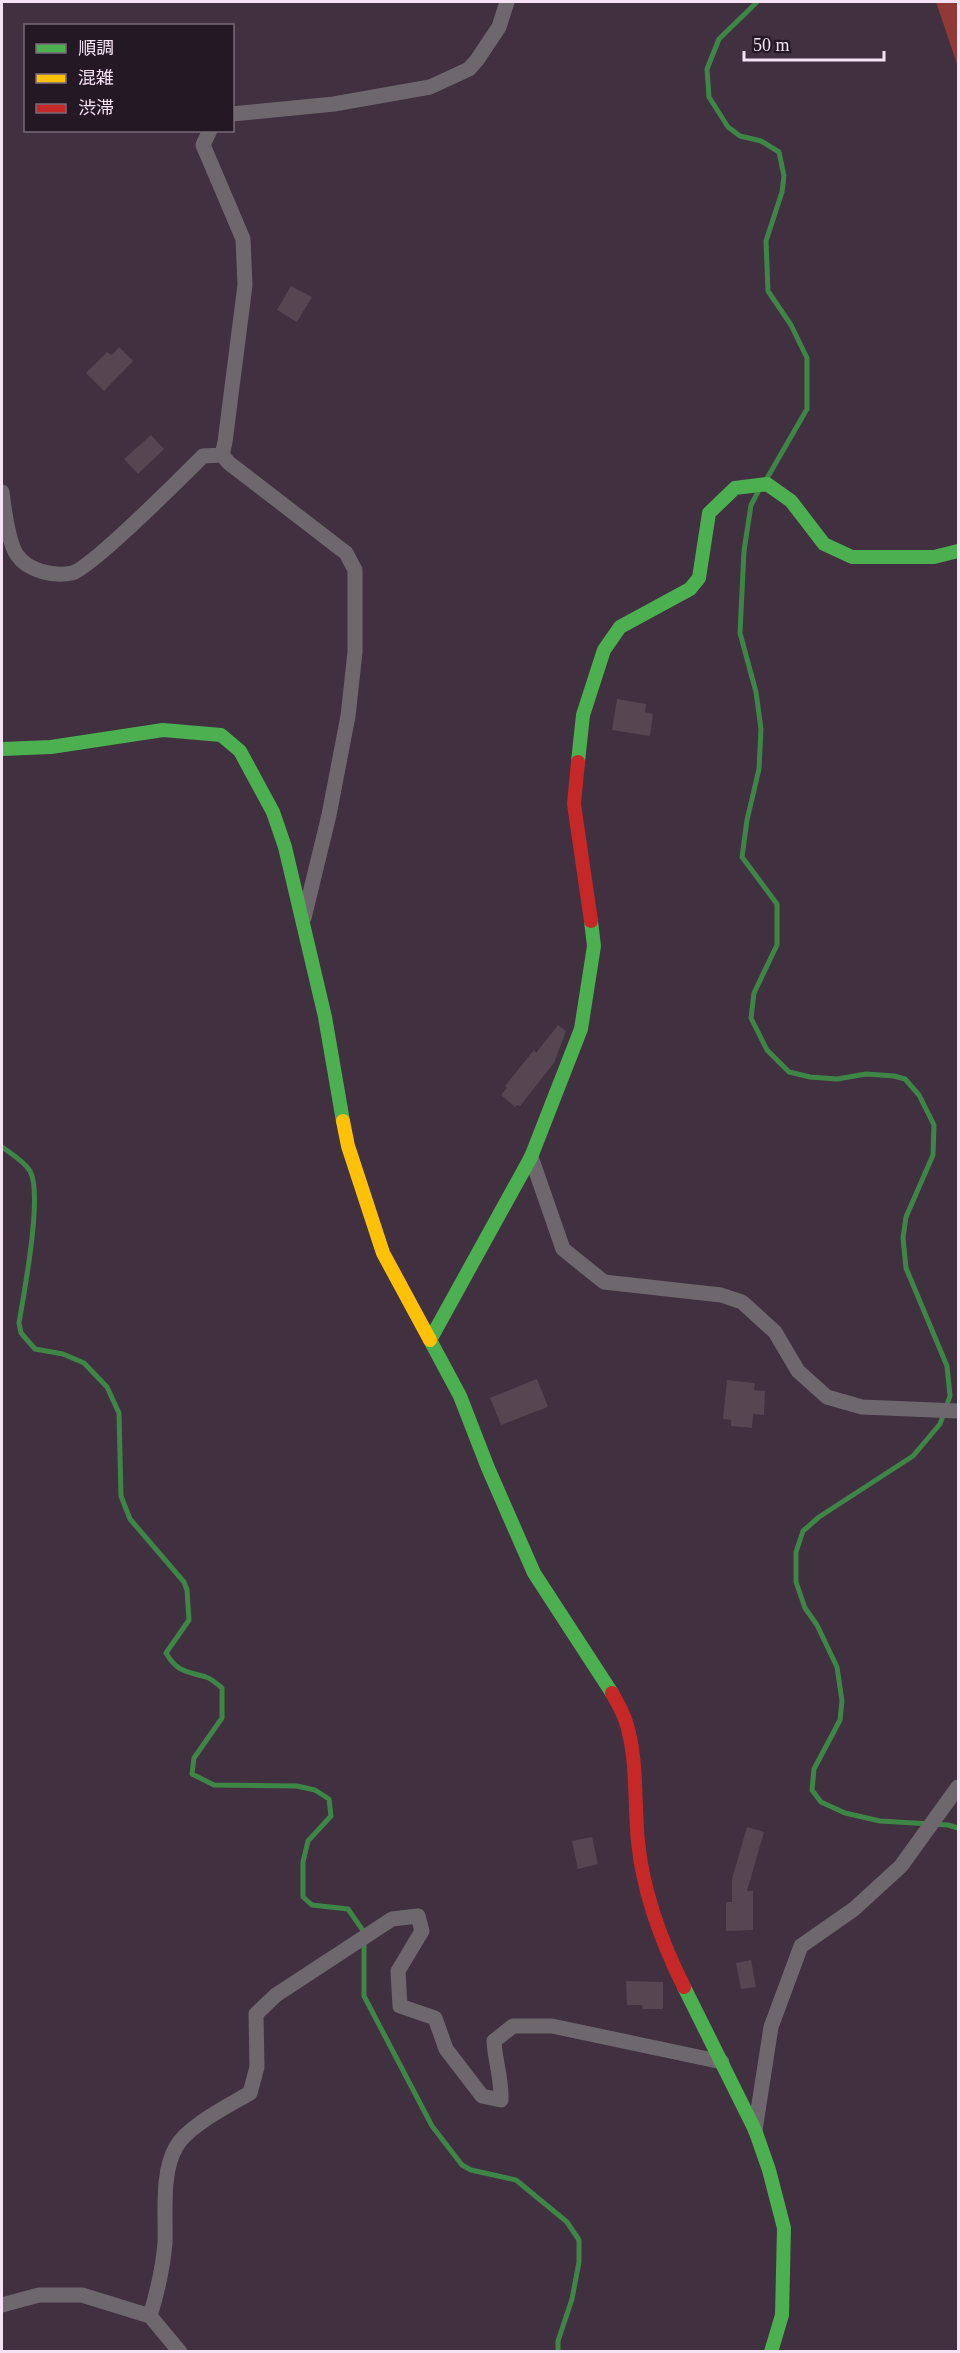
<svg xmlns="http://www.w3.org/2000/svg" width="960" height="2353" viewBox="0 0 960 2353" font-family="'Times New Roman','Noto Sans JP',serif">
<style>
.forest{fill:#913937}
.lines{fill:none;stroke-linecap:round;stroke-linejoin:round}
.stream{stroke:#3e8645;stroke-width:5}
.building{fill:#554652}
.street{stroke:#6e686e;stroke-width:15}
.fast{stroke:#4caf50;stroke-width:14}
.slow{stroke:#ffc107;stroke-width:14}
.jam{stroke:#c62828;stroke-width:14}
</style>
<rect width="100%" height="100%" fill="#403040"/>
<!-- forest -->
<path class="forest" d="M936 2H958V67Z"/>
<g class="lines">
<!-- stream -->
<path class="stream" d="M757 2 719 39 707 69 709 97 728 127 740 136 761 141 779 152 784 176 782 192 766 241 768 291 791 325 807 358V409L766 480
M759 490 751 505 744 551 740 633 756 692 761 729 759 769 747 820 742 857 777 904V945L754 993 751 1018 767 1050 789 1072 810 1077 837 1079 866 1074 894 1076 905 1079 919 1095 934 1125 933 1155 906 1217 903 1238 906 1268 947 1366 950 1396 940 1424 913 1456 819 1517 803 1531 796 1552V1582L805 1608 817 1625 837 1667 842 1701 840 1720 814 1769 812 1790 821 1802 845 1813 880 1821 948 1825 958 1828
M2 1147C10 1153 24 1161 30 1171 43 1194 24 1293 19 1323L21 1333 35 1349 63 1354 84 1363 107 1387 119 1413 121 1496 130 1519 184 1582 187 1590 189 1620 166 1653C178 1673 186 1671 206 1677 212 1679 217 1684 222 1688V1718L194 1758 192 1774 214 1785 297 1786 315 1790 329 1799 331 1816 308 1841 303 1862V1897L312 1905 348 1909 364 1932V1996L432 2126 462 2165 471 2170 516 2180 567 2222 579 2240V2262L572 2299 558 2341V2352"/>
</g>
<!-- building -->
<path class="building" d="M291 286 312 297 297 322 277 310Z
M119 347 133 361 104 391 86 373 107 352 112 355Z
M151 435 164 449 138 474 124 459Z
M617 699 646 704 645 712 653 714 650 736 612 730Z
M558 1025 566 1031 554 1063 520 1106 517 1105 515 1107 501 1095 507 1088 505 1086 534 1050 536 1053Z
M537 1379 548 1407 501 1425 490 1398Z
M727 1380 755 1383 754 1390 765 1391 764 1415 753 1414 752 1428 731 1426V1420L723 1419Z
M747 1827 764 1832 747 1891H753V1930L726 1931V1902H732V1879Z
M592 1837 598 1864 578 1869 572 1841Z
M751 1960 756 1987 741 1989 736 1963Z
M626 1981 663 1982V2009H643L642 2005H627Z"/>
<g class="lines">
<!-- street -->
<path class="street" d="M232 114 334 104 430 87 469 69 477 60 499 27 507 2
M210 130 203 145 243 239 245 285 225 442 222 455
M222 455 229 463 346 553 355 570V652L348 716 329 815 304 918
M2 492C4 508 8 542 17 555 28 571 54 577 72 573 91 568 183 476 203 456L222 455
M531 1157 563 1249 604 1282 721 1295 742 1302 775 1332 798 1371 827 1397 862 1407 958 1411
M755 2130 771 2027 801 1946 854 1909 901 1866 958 1787
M2 2305 39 2295H82L150 2316 180 2352
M150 2316C157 2293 163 2267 165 2243 166 2214 161 2173 176 2147 187 2126 230 2105 250 2093L257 2067 256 2014 276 1995 392 1919 418 1916 422 1931 398 1971 400 2006 435 2018 446 2049 482 2096 501 2100C502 2080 495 2061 494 2041L513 2026H552L722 2062"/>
<!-- fast -->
<path class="fast" d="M2 749 51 747 163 730 221 735 240 751 273 812 285 847 325 1017 343 1121
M578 762 583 715 604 650 620 627 690 589 699 578 709 513 735 488 767 484 791 501 824 544 852 557H934L958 551
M430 1340 460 1396 488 1468 534 1573 612 1693
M430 1340 531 1157 581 1029 594 946 591 921
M684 1987 755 2130 769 2170 784 2228 782 2315 771 2352"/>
<!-- slow -->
<path class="slow" d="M343 1121 348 1146 383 1253 430 1340"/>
<!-- jam -->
<path class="jam" d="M578 762 574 804 591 921
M612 1693C617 1702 623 1712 626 1722 638 1760 634 1803 638 1842 643 1891 662 1943 684 1987"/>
</g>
<!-- border -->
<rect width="960" height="2353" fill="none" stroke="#f5e2f5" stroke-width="6"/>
<!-- legend -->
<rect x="24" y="24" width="210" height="108" fill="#251825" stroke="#786978" stroke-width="1.5"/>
<rect x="36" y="44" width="30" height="9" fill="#4caf50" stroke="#786978" stroke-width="1.5"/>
<text x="78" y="54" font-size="18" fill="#f5e2f5">順調</text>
<rect x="36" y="74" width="30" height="9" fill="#ffc107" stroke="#786978" stroke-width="1.5"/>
<text x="78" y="84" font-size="18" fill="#f5e2f5">混雑</text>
<rect x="36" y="104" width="30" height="9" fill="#c62828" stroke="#786978" stroke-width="1.5"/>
<text x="78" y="114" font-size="18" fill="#f5e2f5">渋滞</text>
<!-- scale -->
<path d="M744 51v9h140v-9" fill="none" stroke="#f5e2f5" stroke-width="3"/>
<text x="753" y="51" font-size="18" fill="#f5e2f5" stroke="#251825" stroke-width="4.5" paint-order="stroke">50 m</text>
</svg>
